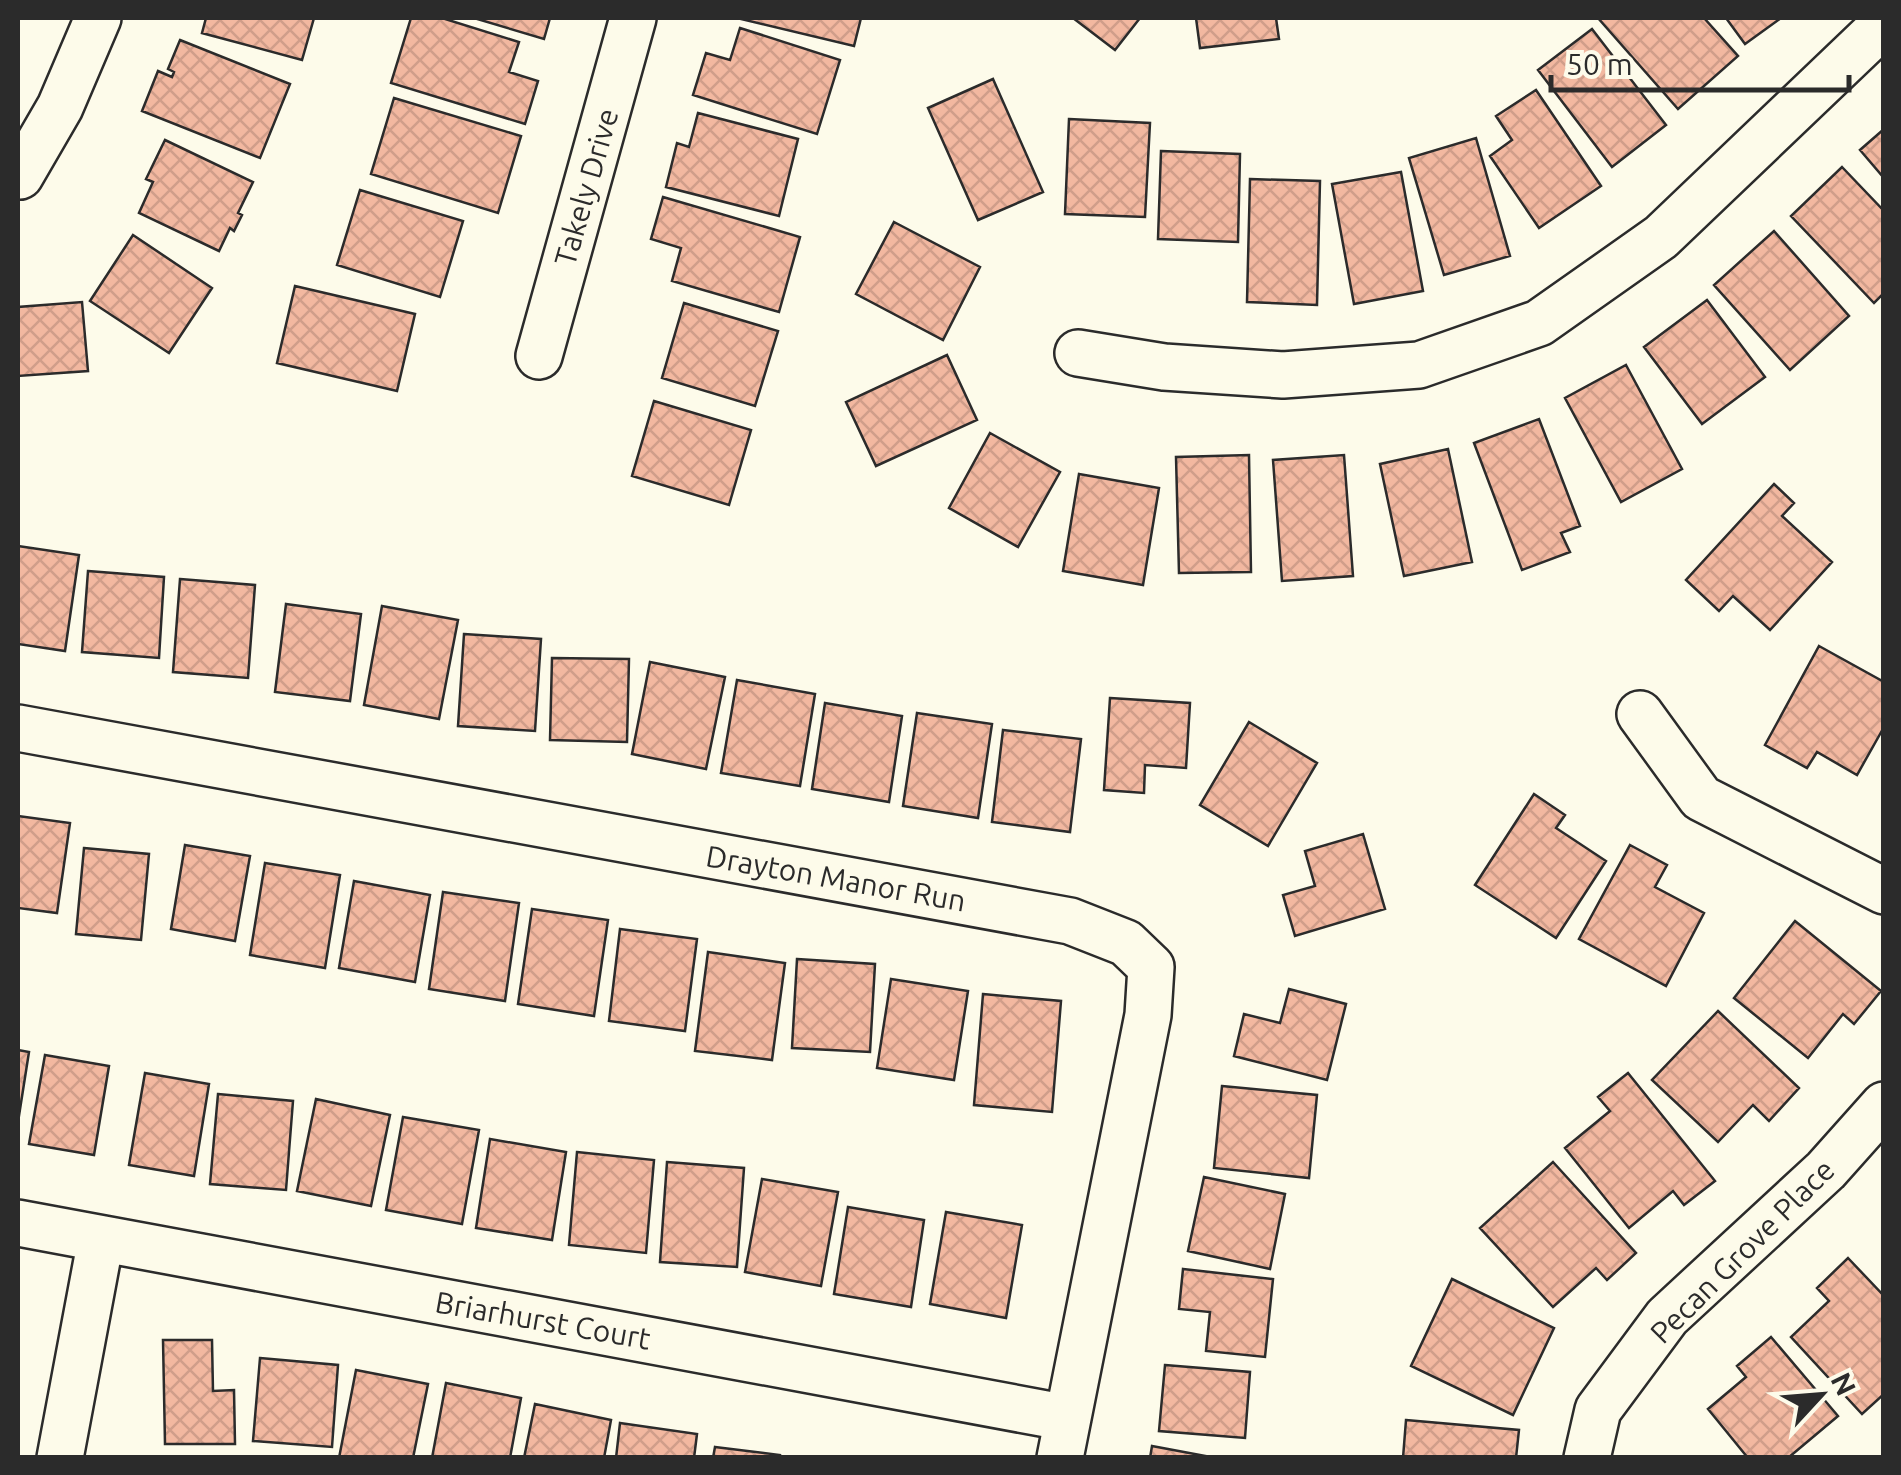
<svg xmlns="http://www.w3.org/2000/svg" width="1901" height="1475" viewBox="0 0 1901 1475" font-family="Ubuntu,sans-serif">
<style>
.building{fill:url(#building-cross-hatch);stroke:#2b2b2b;stroke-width:2.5}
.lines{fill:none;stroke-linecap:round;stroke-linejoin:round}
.minor-casing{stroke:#2b2b2b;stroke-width:50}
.minor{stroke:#fdfbea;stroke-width:45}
.labels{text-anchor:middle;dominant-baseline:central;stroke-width:8;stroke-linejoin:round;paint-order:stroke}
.street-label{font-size:30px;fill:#2b2b2b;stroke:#fdfbea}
</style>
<defs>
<pattern id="building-cross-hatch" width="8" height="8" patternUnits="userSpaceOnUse" patternTransform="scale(2.5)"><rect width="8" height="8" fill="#f2b8a0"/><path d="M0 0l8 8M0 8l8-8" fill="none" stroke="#d09e8a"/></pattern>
</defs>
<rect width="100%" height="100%" fill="#fdfbea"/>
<!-- building -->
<path class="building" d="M206 18H314L302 60 202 33Z
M411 18H442L519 42 509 72 538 81 525 124 391 83Z
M474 18H550L544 39Z
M737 18H861L854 46Z
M1073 18H1140L1115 50Z
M1196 18H1276L1279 39 1200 48Z
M1598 18H1704L1738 56 1678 109Z
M1726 18H1781L1745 44Z
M740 28 840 60 817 134 693 95 706 53 730 60Z
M1592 29 1666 125 1612 167 1538 70Z
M180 40 290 84 260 158 142 111 158 71 172 77 174 72 168 69Z
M993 79 1043 192 978 220 928 108Z
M1536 90 1601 186 1539 228 1490 156 1512 140 1496 116Z
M394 98 521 136 498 213 371 174Z
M698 113 798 139 779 216 666 187 677 143 689 147Z
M1069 119 1150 123 1145 217 1065 214Z
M1884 129V178L1860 150Z
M1476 138 1510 256 1444 275 1409 158Z
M165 140 253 182 238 213 242 215 234 231 230 228 219 251 139 213 153 182 146 179Z
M1161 151 1240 154 1238 242 1158 239Z
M1842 167 1884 211V293L1874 303 1791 216Z
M1401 172 1423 291 1354 304 1332 184Z
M1250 179 1320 181 1317 305 1247 302Z
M360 190 463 221 440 297 337 265Z
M663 197 800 237 779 312 672 281 681 248 651 239Z
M894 222 980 267 943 340 856 294Z
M1774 231 1849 316 1790 370 1714 285Z
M133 235 212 288 169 353 90 301Z
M295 286 415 314 397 391 277 363Z
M1707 300 1765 377 1702 424 1644 347Z
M82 302 88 371 18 376V307Z
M684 303 778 331 755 406 662 378Z
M947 355 977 420 876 466 846 402Z
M1626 365 1682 469 1621 502 1565 398Z
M654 401 751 430 729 505 632 476Z
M1539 419 1580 526 1561 533 1570 552 1522 570 1474 443Z
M990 433 1060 472 1018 547 949 508Z
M1448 449 1472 562 1404 576 1380 464Z
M1249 455 1251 572 1179 573 1176 457Z
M1344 455 1353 576 1282 581 1273 460Z
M1079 474 1159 488 1143 585 1063 571Z
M1774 484 1794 503 1782 516 1832 562 1770 630 1733 596 1719 611 1686 580Z
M18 546 79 555 65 651 18 644Z
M88 571 164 577 159 658 82 652Z
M180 579 255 585 248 678 173 672Z
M286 604 361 614 350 701 275 692Z
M382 606 458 620 439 719 364 705Z
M464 634 541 639 535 731 458 726Z
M1819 646 1884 682V727L1857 775 1817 752 1807 768 1765 745Z
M552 658 629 659 627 742 550 740Z
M650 662 725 677 706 769 632 754Z
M737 680 815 694 800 786 721 773Z
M1110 698 1190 703 1186 768 1145 765 1144 793 1104 790Z
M825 703 902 716 889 802 812 789Z
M917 713 992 724 978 818 903 806Z
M1249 722 1317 763 1268 846 1200 805Z
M1003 730 1081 739 1070 832 992 822Z
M1534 794 1565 815 1556 828 1606 861 1556 938 1475 885Z
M18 816 70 823 57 913 18 908Z
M1363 834 1385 909 1295 936 1283 895 1315 886 1305 851Z
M185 845 250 856 235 941 171 929Z
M1630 845 1667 865 1655 887 1704 913 1666 986 1579 939Z
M84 848 149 854 141 940 76 934Z
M265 863 340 875 325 968 250 955Z
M354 881 430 895 415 982 339 968Z
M443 892 519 903 505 1001 429 989Z
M532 909 608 920 594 1016 518 1004Z
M1795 921 1881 991 1854 1024 1843 1014 1808 1058 1734 998Z
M620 929 697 939 685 1031 609 1021Z
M708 952 785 963 772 1060 695 1051Z
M797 959 875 964 870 1052 792 1048Z
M891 979 968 991 954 1080 877 1068Z
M1289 989 1346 1004 1327 1080 1234 1056 1244 1014 1280 1023Z
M983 994 1061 1001 1052 1112 974 1105Z
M1718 1011 1799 1088 1769 1121 1753 1105 1718 1142 1652 1080Z
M18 1050 29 1052 18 1122Z
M45 1055 109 1066 94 1155 29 1144Z
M145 1073 209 1084 194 1176 129 1165Z
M1628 1073 1715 1181 1684 1205 1673 1191 1629 1228 1565 1148 1610 1111 1598 1097Z
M1222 1086 1317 1095 1309 1178 1214 1168Z
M218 1094 293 1101 286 1190 210 1184Z
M316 1099 390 1115 371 1206 297 1191Z
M403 1117 479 1130 462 1224 386 1210Z
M490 1139 566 1152 552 1240 476 1228Z
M577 1152 654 1160 646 1253 569 1245Z
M667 1162 744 1168 737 1267 660 1262Z
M1553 1162 1636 1253 1607 1280 1596 1268 1553 1307 1480 1228Z
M1204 1177 1285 1194 1270 1269 1188 1251Z
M762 1179 838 1192 821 1286 745 1272Z
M848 1207 924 1220 911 1307 834 1294Z
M946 1212 1022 1225 1006 1318 930 1304Z
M1848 1258 1884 1296V1394L1862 1414 1791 1337 1829 1301 1817 1288Z
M1183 1269 1273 1279 1265 1357 1206 1351 1210 1312 1179 1309Z
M1452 1279 1554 1328 1513 1415 1411 1366Z
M1771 1337 1838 1416 1788 1458H1748L1708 1409 1746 1377 1737 1366Z
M163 1340H212L213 1391 234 1390 235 1444H165Z
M260 1358 338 1365 332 1447 253 1441Z
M1165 1365 1250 1372 1245 1438 1159 1431Z
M356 1370 428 1384 413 1458H339Z
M446 1383 521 1398 510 1458H432Z
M535 1404 611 1420 604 1458H524Z
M1406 1420 1519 1430 1516 1458H1403Z
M620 1423 697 1434 694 1458H616Z
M1152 1446 1216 1458H1150Z
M715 1447 780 1455V1458H713Z"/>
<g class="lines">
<!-- minor casing -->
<g class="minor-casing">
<path id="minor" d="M20 176 60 107 98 18
M1078 353 1164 367 1283 375 1419 365 1539 323 1661 237 1884 24
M539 356 633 18
M1640 714 1701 798 1884 891
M18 728 1070 921 1126 943 1151 967 1148 1015 1060 1458
M18 1223 1068 1418
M60 1458 101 1239
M1587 1458 1598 1410 1667 1317 1826 1170 1884 1105"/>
</g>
<!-- minor -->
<use href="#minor" class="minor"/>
</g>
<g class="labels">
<!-- street labels -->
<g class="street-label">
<text transform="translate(586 187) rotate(-74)">Takely Drive</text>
<text transform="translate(836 878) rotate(10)">Drayton Manor Run</text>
<text transform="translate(1742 1251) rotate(-45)">Pecan Grove Place</text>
<text transform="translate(543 1320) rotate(10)">Briarhurst Court</text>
</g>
</g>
<!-- border -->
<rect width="1901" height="1475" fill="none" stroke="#2b2b2b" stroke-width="40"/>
<!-- north arrow -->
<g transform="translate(1821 1395) rotate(64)" stroke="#fdfbea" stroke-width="8" paint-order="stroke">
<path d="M0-8L18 38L0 25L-18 38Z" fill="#2b2b2b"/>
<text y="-15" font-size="28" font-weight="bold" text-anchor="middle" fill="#2b2b2b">N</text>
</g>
<!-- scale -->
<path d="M1551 75v15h298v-15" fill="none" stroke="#2b2b2b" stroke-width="5"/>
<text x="1566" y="75" font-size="30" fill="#2b2b2b" stroke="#fdfbea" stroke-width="8" paint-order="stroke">50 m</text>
</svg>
